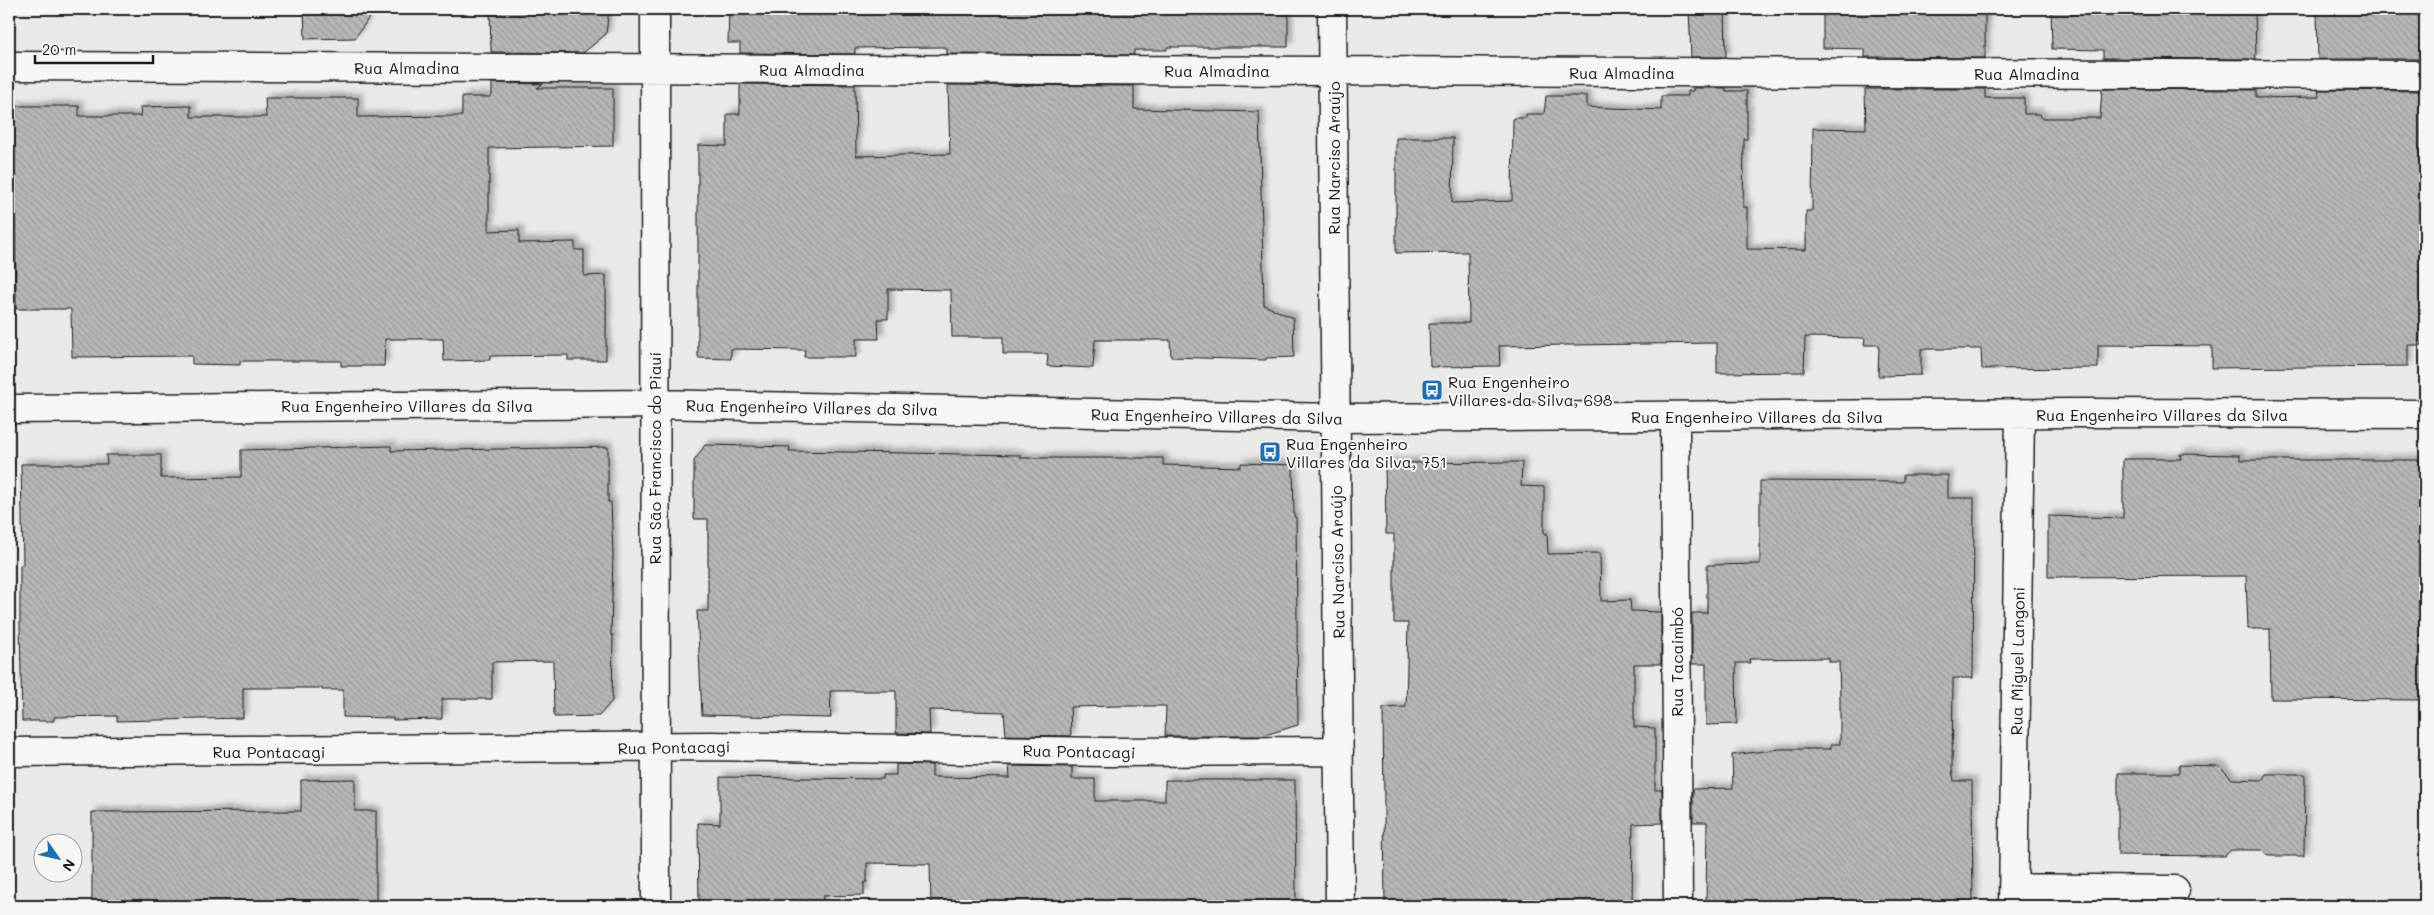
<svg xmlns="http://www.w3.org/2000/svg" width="2434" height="915" viewBox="0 0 2434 915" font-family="Mali,sans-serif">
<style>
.building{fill:url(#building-back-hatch);stroke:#1c1c1c;filter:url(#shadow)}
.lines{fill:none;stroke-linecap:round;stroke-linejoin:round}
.minor-casing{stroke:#1c1c1c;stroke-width:31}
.minor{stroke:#f6f6f2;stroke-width:28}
.labels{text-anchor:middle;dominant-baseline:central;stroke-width:4;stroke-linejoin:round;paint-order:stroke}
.street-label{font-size:16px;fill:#1c1c1c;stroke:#f6f6f2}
.poi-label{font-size:16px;fill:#1c1c1c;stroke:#f6f6f2;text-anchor:start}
</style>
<defs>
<pattern id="building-back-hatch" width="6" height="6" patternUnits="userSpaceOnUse" patternTransform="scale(1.25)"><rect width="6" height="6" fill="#b6b6b3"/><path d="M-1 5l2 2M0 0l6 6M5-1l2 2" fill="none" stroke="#9c9c99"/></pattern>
<filter id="shadow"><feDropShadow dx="4.5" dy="-4.5" stdDeviation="2.5" flood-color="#0004"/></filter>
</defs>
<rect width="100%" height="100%" fill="#e9e9e5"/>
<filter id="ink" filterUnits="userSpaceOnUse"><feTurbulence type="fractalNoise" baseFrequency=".02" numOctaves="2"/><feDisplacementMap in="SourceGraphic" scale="10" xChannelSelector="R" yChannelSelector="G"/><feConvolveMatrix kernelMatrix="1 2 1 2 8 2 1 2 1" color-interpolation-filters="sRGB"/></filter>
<g filter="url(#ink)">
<!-- building -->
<path class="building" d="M304 9H375L355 38 305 39Z
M490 9H609L606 34 583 53 491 52Z
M729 9H1288V47H1167V50H1134V55L947 54V49L944 47 855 48V54L740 53V43H728Z
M1689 9H1725L1726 57H1691Z
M1823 9H1985V58L1865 57V49L1823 48Z
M2051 9H2255L2256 59 2103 58V50L2052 49Z
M2317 9H2425V59H2318Z
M492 83 543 84 537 88H613V146L489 148V231L519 230V243L575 242V250H584V276L606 275V360H568V355L490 356V360L444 361 443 339H385L384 366H341V361H240V365L192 364V356L72 357 71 309H16L14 106H79V116H141L140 107 191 106V117H266L265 98H358V117L462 116V97H489L492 95Z
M740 84 855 85 856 156 950 154 948 85 1134 86V109L1259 112 1264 305 1293 318 1294 357 1266 358V360L1171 357 1170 340H1095L1093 368 1047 366 1048 354H1003V337H952L951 290 888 289V319H878L879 339H856V357H804L805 350 731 349V359L698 358V145L727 146V114H740Z
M1693 88H1726V91H1747V139H1744L1743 207H1747V249L1806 250V211H1812L1813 128 1866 129 1865 89H1985V98H2024V114H2040L2041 118H2100L2102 89 2256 90V98L2319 97 2318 90 2425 91V345H2408V366L2212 368V346L2098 345V368L1982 369 1981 349H1921V375L1878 376 1879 345H1864L1865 338 1805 337 1804 372 1717 373V343L1499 346 1500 366 1430 367 1429 323H1469L1468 252 1396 253V138H1453L1452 203 1512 201 1513 118H1526V114H1544L1546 96H1587V107L1661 110V96H1688V91H1693Z
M705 445 790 447 789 451 1020 455 1021 458H1163V465L1241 467V463L1293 465 1294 517H1296L1298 725 1262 736H1165L1166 706H1119L1070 707 1071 736 1006 735 1004 712 929 710 930 734 896 733V691H830L831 718 702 715 697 611H708V519H694V461Z
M391 446V451L608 447V502H611L613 555 611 635H613L612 701 599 716 554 717 553 661 492 662V699H442V719L393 720V718L343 717V690H322V688H243V718L117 721V716L54 717V721H22L20 624V565H23L21 464H107L106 455H161V478L241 477V450Z
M2180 454 2240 455V460H2425V700L2271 699 2270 629H2248L2246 576 2048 577V516L2123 518V459H2181Z
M1522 462 1521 486 1544 487V534L1547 533 1548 554 1600 553 1601 601 1630 600 1631 611 1661 612V664H1634V727L1655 728V790H1662V823L1633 824 1632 906H1385L1383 708 1406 707 1408 623H1394V534H1386L1385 463Z
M1903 475H1948V498H1974L1973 678H1953L1952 769 1954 781H1972L1973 906H1706L1707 822H1693V789L1733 788 1732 755 1780 749H1831V744H1840V700L1839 662H1829V658L1749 659 1750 663H1736L1737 724 1706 725V664H1692V613H1707V565L1760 564V481L1903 482Z
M896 764 932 765V777L1010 778 1009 766 1072 767V779H1095V801H1165V780H1295L1296 906H931L930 864 867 863V882L864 883V895L823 896 822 906H699L698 823 720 824V777L883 779V775H896Z
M2179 765 2219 766 2232 779 2262 780 2266 774H2305L2304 856H2269L2262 850H2231L2225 856 2118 855V773H2179Z
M355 779V811H376V905L92 906V812L301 811V780Z"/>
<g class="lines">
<!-- minor casing -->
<g class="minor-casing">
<path id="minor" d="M655 9 656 906
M1332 9 1340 906
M9 66 2425 75
M9 409 654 404 1335 418 2079 413 2425 414
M1675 417 1678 906
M9 752 711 746 1106 752 1339 751
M2014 888 2175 890
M2013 906 2020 415"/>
</g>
<!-- minor -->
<use href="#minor" class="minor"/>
</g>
</g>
<!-- icons -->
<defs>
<g id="bus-square" transform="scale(1.125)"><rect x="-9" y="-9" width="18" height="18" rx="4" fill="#1f6fb2" stroke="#f6f6f2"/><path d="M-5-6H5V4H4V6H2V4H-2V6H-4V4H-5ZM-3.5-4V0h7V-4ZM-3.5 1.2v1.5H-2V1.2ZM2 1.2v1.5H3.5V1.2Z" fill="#fff"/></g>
</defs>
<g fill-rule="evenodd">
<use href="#bus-square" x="1432" y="390"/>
<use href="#bus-square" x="1270" y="452"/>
</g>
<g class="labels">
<!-- street labels -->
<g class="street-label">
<text x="407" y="67">Rua Almadina</text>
<text x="812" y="69">Rua Almadina</text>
<text x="1217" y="70">Rua Almadina</text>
<text x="1622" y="72">Rua Almadina</text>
<text x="2027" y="73">Rua Almadina</text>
<text transform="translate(1333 158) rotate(-90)">Rua Narciso Araújo</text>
<text x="407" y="405">Rua Engenheiro Villares da Silva</text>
<text transform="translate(812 407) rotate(1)">Rua Engenheiro Villares da Silva</text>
<text x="2162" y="414">Rua Engenheiro Villares da Silva</text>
<text transform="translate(1217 416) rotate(1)">Rua Engenheiro Villares da Silva</text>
<text x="1757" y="416">Rua Engenheiro Villares da Silva</text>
<text transform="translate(654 458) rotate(-90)">Rua São Francisco do Piauí</text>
<text transform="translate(1337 562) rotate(-91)">Rua Narciso Araújo</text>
<text transform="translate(2017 661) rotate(-89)">Rua Miguel Langoni</text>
<text transform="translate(1676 662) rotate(-90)">Rua Tacaimbó</text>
<text transform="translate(674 747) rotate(-1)">Rua Pontacagi</text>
<text x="269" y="751">Rua Pontacagi</text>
<text transform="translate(1079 751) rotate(1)">Rua Pontacagi</text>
</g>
<!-- poi labels -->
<g class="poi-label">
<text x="1448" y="381">Rua Engenheiro<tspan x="1448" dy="18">Villares da Silva, 698</tspan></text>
<text x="1286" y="443">Rua Engenheiro<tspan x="1286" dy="18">Villares da Silva, 751</tspan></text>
</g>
</g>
<!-- margin -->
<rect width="2434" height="915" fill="none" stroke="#f6f6f2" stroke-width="30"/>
<rect x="15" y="15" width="2404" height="885" fill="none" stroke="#1c1c1c" stroke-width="2" filter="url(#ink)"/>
<!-- north arrow -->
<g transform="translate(58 858) rotate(124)"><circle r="24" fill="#f6f6f2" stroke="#9f9f9c"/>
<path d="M0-4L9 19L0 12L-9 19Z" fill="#1f6fb2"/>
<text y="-8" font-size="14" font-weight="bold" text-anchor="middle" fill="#1c1c1c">N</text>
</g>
<!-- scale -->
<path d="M35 55v8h118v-8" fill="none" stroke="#1c1c1c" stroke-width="2.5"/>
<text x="42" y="55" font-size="15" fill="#1c1c1c" stroke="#f6f6f2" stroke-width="4" paint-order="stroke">20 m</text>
</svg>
